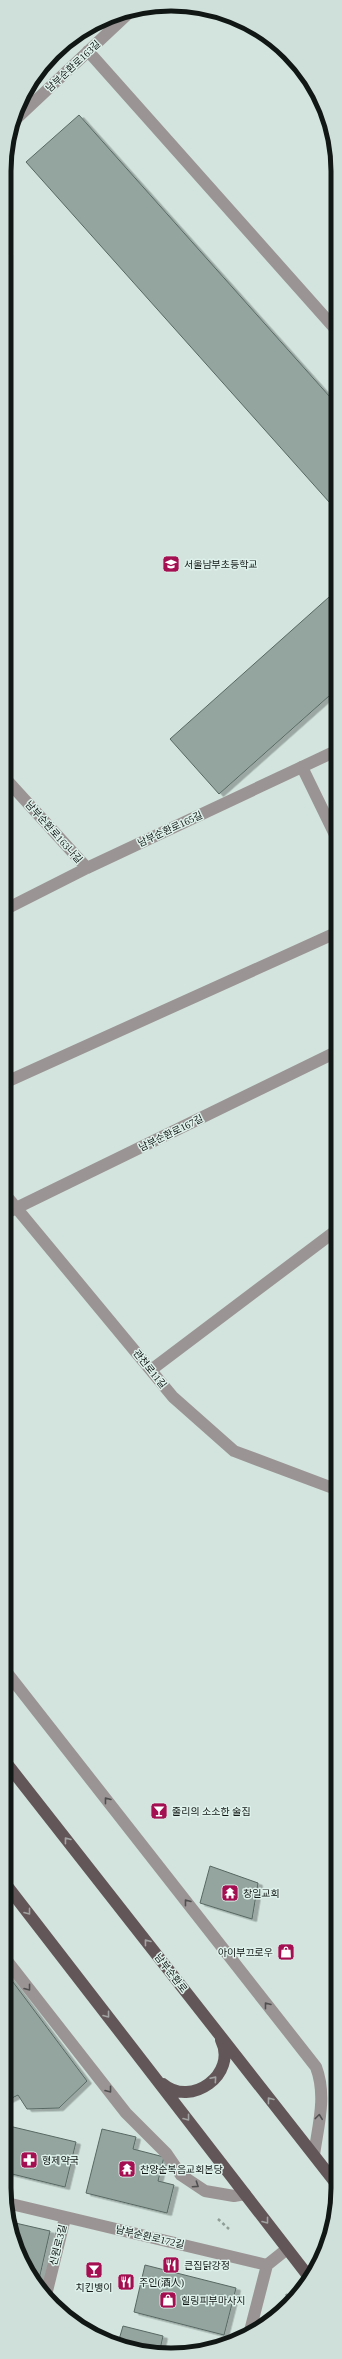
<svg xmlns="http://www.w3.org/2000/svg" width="342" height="2359" viewBox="0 0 342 2359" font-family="'Times New Roman','Noto Sans KR',serif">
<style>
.building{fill:#94a59f;stroke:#586863;filter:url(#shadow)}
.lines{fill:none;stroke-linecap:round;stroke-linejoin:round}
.path{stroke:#8f9d97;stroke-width:2.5;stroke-dasharray:3 3;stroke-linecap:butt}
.lane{stroke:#9b9495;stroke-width:12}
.street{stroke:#9b9495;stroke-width:12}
.primary{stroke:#635659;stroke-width:12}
.oneway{stroke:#4f4f4f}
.oneway2{stroke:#a1a4a2}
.labels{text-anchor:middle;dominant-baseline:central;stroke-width:3;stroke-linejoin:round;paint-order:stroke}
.street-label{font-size:10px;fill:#111715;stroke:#dff1eb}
.poi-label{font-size:10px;fill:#111715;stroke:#dff1eb;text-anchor:start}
.rim{fill:none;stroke:#111715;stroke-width:5}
</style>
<defs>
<filter id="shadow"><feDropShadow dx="4.5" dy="2.5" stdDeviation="0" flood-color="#0004"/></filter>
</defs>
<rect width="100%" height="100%" fill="#d2e4dd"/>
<!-- building -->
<path class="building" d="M79 115 338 406V512L26 162Z
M338 589V688L219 794 170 739Z
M210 1866 258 1883 252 1919 200 1903Z
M4 1970 87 2081 59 2108 27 2109 18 2095 4 2102Z
M9 2126 76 2142 65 2187 4 2172V2146Z
M102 2129 136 2137 133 2149 164 2157 158 2181 174 2185 167 2213 86 2193Z
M11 2222 50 2231 38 2284 17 2252Z
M145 2265 236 2288 224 2335 134 2312Z
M123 2326 163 2336 159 2354 118 2343Z"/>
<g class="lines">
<!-- path -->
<path class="path" d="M218 2219 229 2229
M286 2294 291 2301"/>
<!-- lane -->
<path class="lane" d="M302 767 338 841
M4 1083 338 932
M151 1370 338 1229
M4 1669 316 2067C327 2096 318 2126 314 2155
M4 1957 126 2113 166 2153 181 2175 205 2191 234 2196 245 2194"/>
<!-- street -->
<path class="street" d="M88 51 338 332
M15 120 131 11
M4 777 87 868
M4 910 87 868 338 750
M4 1193 173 1397 234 1451 338 1490
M4 1214 338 1051
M7 2203 267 2265 287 2249
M46 2295 65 2218
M250 2331 267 2265"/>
<!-- primary -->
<path class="primary" d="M4 1760 338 2186
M4 1882 309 2277
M163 2084C191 2108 238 2074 221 2040"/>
</g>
<!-- one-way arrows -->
<defs><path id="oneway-chevron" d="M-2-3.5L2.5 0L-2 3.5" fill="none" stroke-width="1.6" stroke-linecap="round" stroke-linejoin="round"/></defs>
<g class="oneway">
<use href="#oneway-chevron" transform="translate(107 1800) rotate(-128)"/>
<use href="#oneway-chevron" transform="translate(187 1902) rotate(-128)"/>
<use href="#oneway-chevron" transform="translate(28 1988) rotate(52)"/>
<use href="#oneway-chevron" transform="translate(267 2005) rotate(-128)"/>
<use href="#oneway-chevron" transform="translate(109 2090) rotate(52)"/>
<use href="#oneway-chevron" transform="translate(319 2117) rotate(-83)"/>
<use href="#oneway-chevron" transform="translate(196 2185) rotate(34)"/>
</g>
<g class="oneway2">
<use href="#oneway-chevron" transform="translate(67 1840) rotate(-128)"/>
<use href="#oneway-chevron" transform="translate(28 1912) rotate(52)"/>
<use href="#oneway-chevron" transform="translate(147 1942) rotate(-128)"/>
<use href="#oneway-chevron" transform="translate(107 2015) rotate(52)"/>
<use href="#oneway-chevron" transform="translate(214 2079) rotate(-49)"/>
<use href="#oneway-chevron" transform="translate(270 2100) rotate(-128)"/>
<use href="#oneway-chevron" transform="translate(187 2118) rotate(52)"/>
<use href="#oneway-chevron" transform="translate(266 2221) rotate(52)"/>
</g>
<!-- icons -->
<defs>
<g id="school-square" transform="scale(0.9)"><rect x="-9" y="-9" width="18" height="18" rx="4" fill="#a30f50" stroke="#dff1eb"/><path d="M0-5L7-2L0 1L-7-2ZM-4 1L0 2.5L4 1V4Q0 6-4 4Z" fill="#fff"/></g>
<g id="bar-square" transform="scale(0.9)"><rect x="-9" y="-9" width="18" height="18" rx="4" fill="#a30f50" stroke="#dff1eb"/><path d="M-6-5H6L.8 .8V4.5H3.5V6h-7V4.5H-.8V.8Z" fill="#fff"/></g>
<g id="temple-square" transform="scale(0.9)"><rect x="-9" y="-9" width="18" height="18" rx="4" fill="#a30f50" stroke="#dff1eb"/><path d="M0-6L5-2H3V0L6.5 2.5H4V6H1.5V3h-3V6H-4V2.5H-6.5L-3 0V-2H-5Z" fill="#fff"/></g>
<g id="shop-square" transform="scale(0.9)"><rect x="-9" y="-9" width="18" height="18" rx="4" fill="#a30f50" stroke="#dff1eb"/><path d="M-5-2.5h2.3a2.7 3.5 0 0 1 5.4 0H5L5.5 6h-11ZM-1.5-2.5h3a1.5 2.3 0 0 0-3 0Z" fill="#fff"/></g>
<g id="pharmacy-square" transform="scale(0.9)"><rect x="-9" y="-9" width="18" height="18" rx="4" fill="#a30f50" stroke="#dff1eb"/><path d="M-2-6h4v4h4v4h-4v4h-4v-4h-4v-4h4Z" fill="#fff"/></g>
<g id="restaurant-square" transform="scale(0.9)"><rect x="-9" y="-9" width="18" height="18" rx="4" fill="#a30f50" stroke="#dff1eb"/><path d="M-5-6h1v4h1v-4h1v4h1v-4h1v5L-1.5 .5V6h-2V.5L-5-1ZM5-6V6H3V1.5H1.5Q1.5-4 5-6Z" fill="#fff"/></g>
</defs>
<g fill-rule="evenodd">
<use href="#school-square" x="171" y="564"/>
<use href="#bar-square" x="159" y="1811"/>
<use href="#temple-square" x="230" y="1893"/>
<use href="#shop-square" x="286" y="1952"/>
<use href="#pharmacy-square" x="29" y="2160"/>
<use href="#temple-square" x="127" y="2169"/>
<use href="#restaurant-square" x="171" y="2265"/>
<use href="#bar-square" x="94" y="2270"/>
<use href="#restaurant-square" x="126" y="2282"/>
<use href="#shop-square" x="168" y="2300"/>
</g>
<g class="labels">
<!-- street labels -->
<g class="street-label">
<text transform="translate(73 66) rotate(-43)">남부순환로163길</text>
<text transform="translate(170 829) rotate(-25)">남부순환로165길</text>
<text transform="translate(54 832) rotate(48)">남부순환로163나길</text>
<text transform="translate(171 1133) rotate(-26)">남부순환로167길</text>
<text transform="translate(150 1369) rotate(51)">관천로11길</text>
<text transform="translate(171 1973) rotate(52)">남부순환로</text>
<text transform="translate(150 2237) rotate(13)">남부순환로172길</text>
<text transform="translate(58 2245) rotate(-76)">신원로3길</text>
</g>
<!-- poi labels -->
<g class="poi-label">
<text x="184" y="564">서울남부초등학교</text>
<text x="172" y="1811">줄리의 소소한 술집</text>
<text x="243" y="1893">창일교회</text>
<text x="273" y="1952" text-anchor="end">아이부끄로우</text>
<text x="42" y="2160">형제약국</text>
<text x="140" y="2169">찬양순복음교회본당</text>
<text x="184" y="2265">큰집닭강정</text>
<text x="139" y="2282">주인(酒人)</text>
<text x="94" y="2287" text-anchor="middle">치킨뱅이</text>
<text x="181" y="2300">힐링피부마사지</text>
</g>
</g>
<!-- crop -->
<path d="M0 0H342V2359H0ZM171 11H171A160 160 0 0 1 331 171V2188A160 160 0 0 1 171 2348H171A160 160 0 0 1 11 2188V171A160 160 0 0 1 171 11Z" fill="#cfe0da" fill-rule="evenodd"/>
<path class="rim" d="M171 11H171A160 160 0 0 1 331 171V2188A160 160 0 0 1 171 2348H171A160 160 0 0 1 11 2188V171A160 160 0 0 1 171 11Z"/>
</svg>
